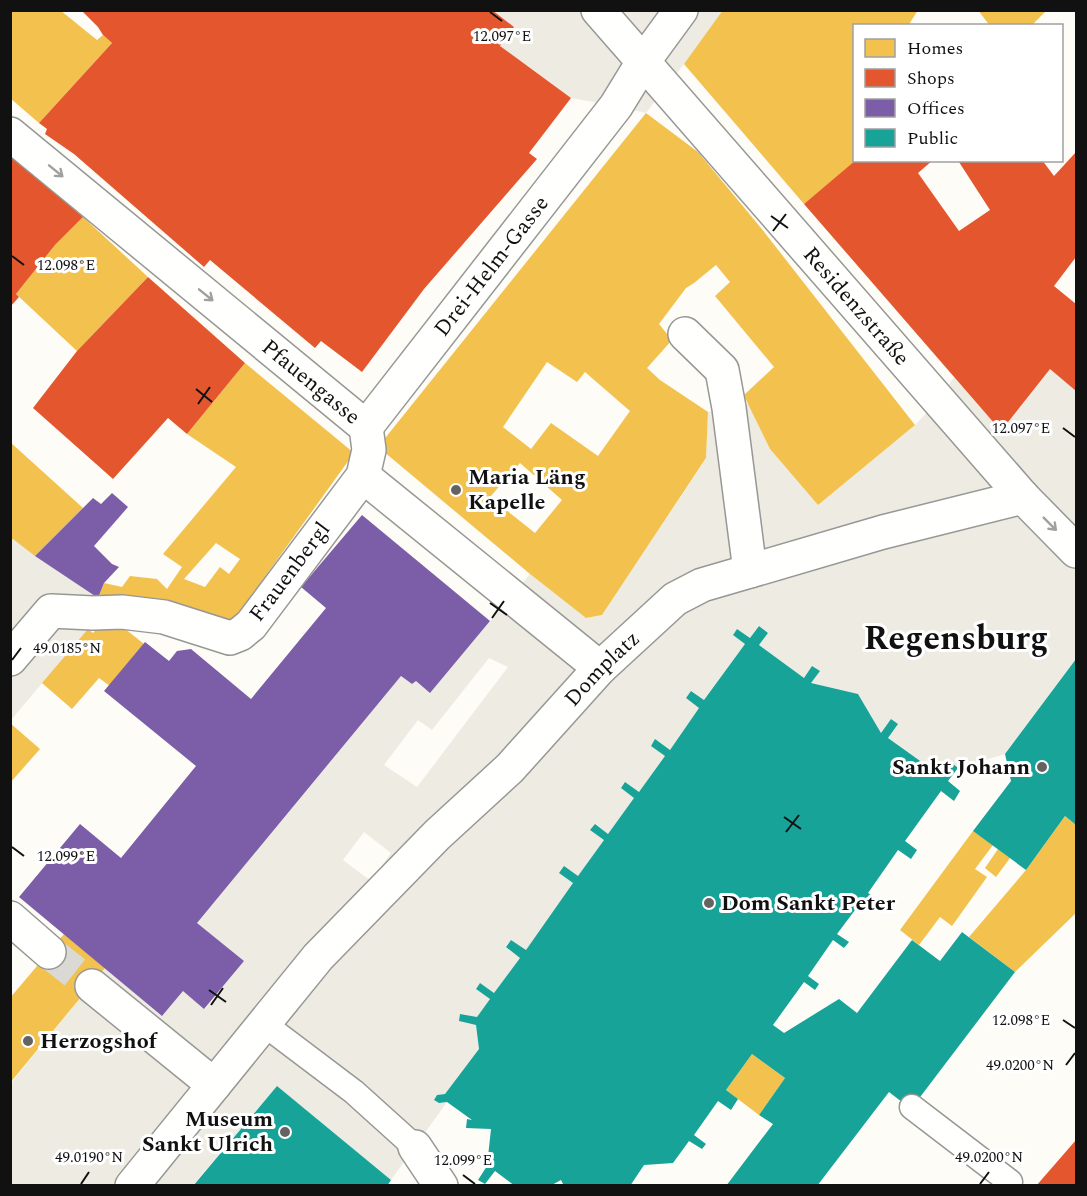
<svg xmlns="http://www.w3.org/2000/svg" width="1087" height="1196" viewBox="0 0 1087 1196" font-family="Spectral,serif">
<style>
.plaza{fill:#edebe2;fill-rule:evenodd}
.homes{fill:#f2c14e;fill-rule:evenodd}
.shops{fill:#e4572e}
.offices{fill:#7b5ea7}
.public{fill:#17a398}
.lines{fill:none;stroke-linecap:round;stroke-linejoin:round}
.street-tunnel{stroke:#dad9d4;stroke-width:33;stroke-dasharray:33 16;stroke-linecap:butt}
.lane-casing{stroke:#979795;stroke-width:27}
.street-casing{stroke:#979795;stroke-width:36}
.lane{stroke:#fffffe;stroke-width:24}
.street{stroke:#fffffe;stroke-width:33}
.oneway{stroke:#a0a09f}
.ticks{fill:none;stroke:#111;stroke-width:2}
.poi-dot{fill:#646362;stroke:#fff;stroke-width:2}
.labels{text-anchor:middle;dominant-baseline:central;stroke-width:6;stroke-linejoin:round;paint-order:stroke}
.street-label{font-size:22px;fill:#111;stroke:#fff}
.poi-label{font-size:22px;font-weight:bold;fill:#111;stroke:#fff;text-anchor:start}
.town-label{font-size:34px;font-weight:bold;fill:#111;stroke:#fff}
.ticks-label{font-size:15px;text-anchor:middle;fill:#111;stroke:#fff;stroke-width:6;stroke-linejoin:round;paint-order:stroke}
</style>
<rect width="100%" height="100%" fill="#fdfcf7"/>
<!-- plaza -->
<path class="plaza" d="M492 11H723L684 64 646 113 616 106 571 98 500 46 514 27Z
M1050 369 1076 391V659L1005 754 958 768 947 760 937 773 888 738 898 724 891 719 881 733 858 694 811 683 820 671 812 666 804 678 759 645 768 633 759 626 750 638 737 629 733 635 745 644 704 700 692 691 686 698 699 708 670 750 656 740 651 745 665 756 639 792 625 782 621 788 634 798 608 834 595 824 604 840 578 876 564 867 559 873 573 883 526 950 511 940 506 946 520 958 494 993 480 983 476 989 490 999 477 1017 461 1014 459 1021 476 1025 479 1049 445 1094 437 1095 434 1100 439 1103 447 1102 391 1180 277 1086 193 1185 11 1186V1083L105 968 162 1016 183 991 205 1009 244 961 197 923 401 676 412 684 416 681 430 693 530 574 586 618 602 615 706 459 708 412 748 404 770 449 818 505 915 425 939 400 954 377 1001 431ZM489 658 508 667 417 787 384 765 418 720 432 730ZM364 832 391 853 371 881 343 860Z
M13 539 98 598 88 629 11 720 10 542Z"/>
<!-- homes -->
<path class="homes" d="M10 10H60L97 40 103 35 112 43 39 123 10 98Z
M723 10H918L908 26H854L855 162 804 204 684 64Z
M978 10H1047L1031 26H990Z
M646 113 698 152 761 228 915 425 818 505 770 449 748 404 744 395 774 367 715 296 730 282 716 265 694 283 686 288 659 324 672 340 647 368 660 380 708 412 706 458 602 615 586 618 530 574 383 451 382 442ZM547 362 577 382 585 372 630 411 598 456 551 423 531 449 503 427ZM520 463 562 500 535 533 490 497Z
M83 217 148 277 77 351 16 294 55 245Z
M245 363 354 453 233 621 98 598 104 583 122 587 130 576 157 579 167 589 182 567 163 554 236 467 187 434ZM216 543 240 559 229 574 220 567 205 587 184 579Z
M10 442 83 508 35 556 13 539 10 542Z
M119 624 144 644 110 686 99 678 72 709 42 683 88 629 93 633 100 625Z
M10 723 40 749 10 783Z
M1065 816 1076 825V913L1015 972 969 937 1026 870Z
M973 831 993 845 975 869 987 877 952 926 940 917 919 945 900 930Z
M998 849 1010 858 996 877 985 868Z
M64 934 105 968 10 1083V998Z
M752 1054 785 1078 759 1115 726 1090Z"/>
<!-- shops -->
<path class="shops" d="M81 10H492L514 27 500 46 571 98 529 153 537 159 424 289 362 372 321 341 315 348 210 260 204 267 74 154 45 134 47 129 39 123 112 43 103 35 98 27Z
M1076 152V257L1054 286 1076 304V391L1050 369 1001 431 804 204 856 160H933L918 173 959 231 990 210 959 162 961 160H1042L1054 176Z
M10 154 83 217 55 245 16 294 19 297 10 307Z
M148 277 245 363 187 434 168 418 113 479 33 408 77 351Z
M1076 1140V1186H1036Z"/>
<!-- offices -->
<path class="offices" d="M112 493 128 507 94 546 112 564 119 567 104 583 98 598 35 556 93 498 101 504Z
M362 515 490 621 430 693 416 681 412 684 401 676 197 923 244 961 204 1009 183 991 162 1016 19 897 80 824 121 858 196 766 104 691 145 642 169 661 177 651 191 649 251 699 326 608 301 587Z"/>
<!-- public -->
<path class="public" d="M759 626 768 633 759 645 804 678 812 666 820 671 811 683 858 694 881 733 891 719 898 724 888 738 937 773 947 759 958 768 948 781 960 791 954 801 941 791 905 841 917 850 911 859 898 850 868 893 879 900 875 906 864 898 837 934 849 942 844 948 833 940 808 976 819 984 815 990 804 982 773 1025 784 1033 839 999 857 1013 912 940 940 961 962 932 1015 972 911 1109 889 1092 817 1186H726L773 1124 759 1115 785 1078 752 1054 726 1090 738 1099 731 1110 718 1101 694 1135 706 1144 702 1149 689 1141 673 1163 644 1165 630 1186H564L561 1180 550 1186H515L495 1171 485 1184 478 1180 487 1166 491 1129 466 1128 467 1119 472 1120 447 1102 439 1103 434 1100 437 1095 445 1094 479 1049 476 1025 459 1021 460 1014 477 1017 490 999 476 989 480 983 494 993 520 958 506 947 511 940 526 950 573 883 559 873 564 866 578 876 604 840 590 830 595 824 608 834 634 798 621 788 625 782 639 792 665 756 651 746 655 739 670 750 699 708 686 698 691 691 704 700 745 644 733 635 737 629 750 638Z
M1076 659V825L1065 816 1026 870 973 831 1011 781 1005 754Z
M277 1086 391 1180 387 1186H193Z"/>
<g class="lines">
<!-- street-tunnel -->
<path class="street-tunnel" d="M49 952 92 986"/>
<!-- lane casing -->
<g class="lane-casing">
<path id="lane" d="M264 1024 354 1092 415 1147
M912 1107 1010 1182 1007 1186"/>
</g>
<!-- street casing -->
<g class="street-casing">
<g id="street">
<path id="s1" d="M598 10 1023 497 1076 551"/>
<path id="s2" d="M10 134 366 427 369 450 363 476 251 625 240 634 230 638 164 617 122 612 93 613 51 611 10 659"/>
<path d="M685 334 722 370 729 408 750 571"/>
<path id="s3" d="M366 427 616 106 643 62 681 10"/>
<path d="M363 476 600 668"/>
<path d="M10 918 49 952"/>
<path d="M92 986 214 1085"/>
<path d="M415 1147 441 1186"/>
<path id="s4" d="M132 1186 318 957 437 835 510 768 600 668 675 599 702 585 750 571 883 532 1023 497"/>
</g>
</g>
<!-- lane -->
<use href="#lane" class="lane"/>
<!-- street -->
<use href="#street" class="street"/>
</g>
<!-- one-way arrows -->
<defs><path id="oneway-shaft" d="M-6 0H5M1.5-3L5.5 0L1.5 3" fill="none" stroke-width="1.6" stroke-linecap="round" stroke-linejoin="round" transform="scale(1.5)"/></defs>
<g class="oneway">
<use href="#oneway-shaft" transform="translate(56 171) rotate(39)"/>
<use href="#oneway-shaft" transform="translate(206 295) rotate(39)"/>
<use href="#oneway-shaft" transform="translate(1050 524) rotate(45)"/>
</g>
<!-- ticks -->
<path class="ticks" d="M490 12 502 21M771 216 788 228M773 231 786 214M12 256 24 265M196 389 212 402M198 404 210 387M1063 428 1075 437M490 603 507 615M492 618 504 601M12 660 21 648M784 817 801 829M786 832 799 815M12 847 24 856M209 990 226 1002M211 1005 223 988M1063 1020 1075 1028M1066 1065 1075 1053M463 1175 475 1184M81 1184 89 1172M980 1184 989 1172"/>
<!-- markers -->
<g class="poi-dot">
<circle cx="456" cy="490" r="6"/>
<circle cx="1042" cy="767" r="6"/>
<circle cx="709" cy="903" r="6"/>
<circle cx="28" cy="1041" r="6"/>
<circle cx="285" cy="1132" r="6"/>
</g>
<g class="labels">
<!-- street labels -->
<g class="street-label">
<text stroke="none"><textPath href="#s3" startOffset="204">Drei-Helm-Gasse</textPath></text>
<text stroke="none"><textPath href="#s1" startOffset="393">Residenzstraße</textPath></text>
<text stroke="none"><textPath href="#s2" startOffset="390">Pfauengasse</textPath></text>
<text transform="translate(290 572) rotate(-53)">Frauenbergl</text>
<text stroke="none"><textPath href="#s4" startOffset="700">Domplatz</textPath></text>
</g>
<!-- poi labels -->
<g class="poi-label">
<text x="468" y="477">Maria Läng<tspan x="468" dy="25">Kapelle</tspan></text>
<text x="1030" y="767" text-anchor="end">Sankt Johann</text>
<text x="721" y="903">Dom Sankt Peter</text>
<text x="40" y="1041">Herzogshof</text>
<text x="273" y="1119" text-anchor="end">Museum<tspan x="273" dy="25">Sankt Ulrich</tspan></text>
</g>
<!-- town labels -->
<g class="town-label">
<text x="956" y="639">Regensburg</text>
</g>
</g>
<g class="ticks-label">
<text x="502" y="41">12.097°E</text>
<text x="66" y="270">12.098°E</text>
<text x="1021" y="433">12.097°E</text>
<text x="67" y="653">49.0185°N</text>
<text x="66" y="861">12.099°E</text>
<text x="1021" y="1025">12.098°E</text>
<text x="1020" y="1070">49.0200°N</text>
<text x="89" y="1162">49.0190°N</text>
<text x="989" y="1162">49.0200°N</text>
<text x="463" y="1165">12.099°E</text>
</g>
<!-- border -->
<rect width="1087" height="1196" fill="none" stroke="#111111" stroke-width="24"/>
<!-- legend -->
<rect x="853" y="24" width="210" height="138" fill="#ffffff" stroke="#a0a0a0" stroke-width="1.5"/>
<rect x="865" y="39" width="30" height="18" fill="#f2c14e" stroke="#a0a0a0" stroke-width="1.5"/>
<text x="907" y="54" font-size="18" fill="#111111">Homes</text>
<rect x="865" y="69" width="30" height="18" fill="#e4572e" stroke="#a0a0a0" stroke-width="1.5"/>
<text x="907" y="84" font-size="18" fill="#111111">Shops</text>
<rect x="865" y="99" width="30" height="18" fill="#7b5ea7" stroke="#a0a0a0" stroke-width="1.5"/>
<text x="907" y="114" font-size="18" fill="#111111">Offices</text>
<rect x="865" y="129" width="30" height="18" fill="#17a398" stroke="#a0a0a0" stroke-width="1.5"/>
<text x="907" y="144" font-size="18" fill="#111111">Public</text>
</svg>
